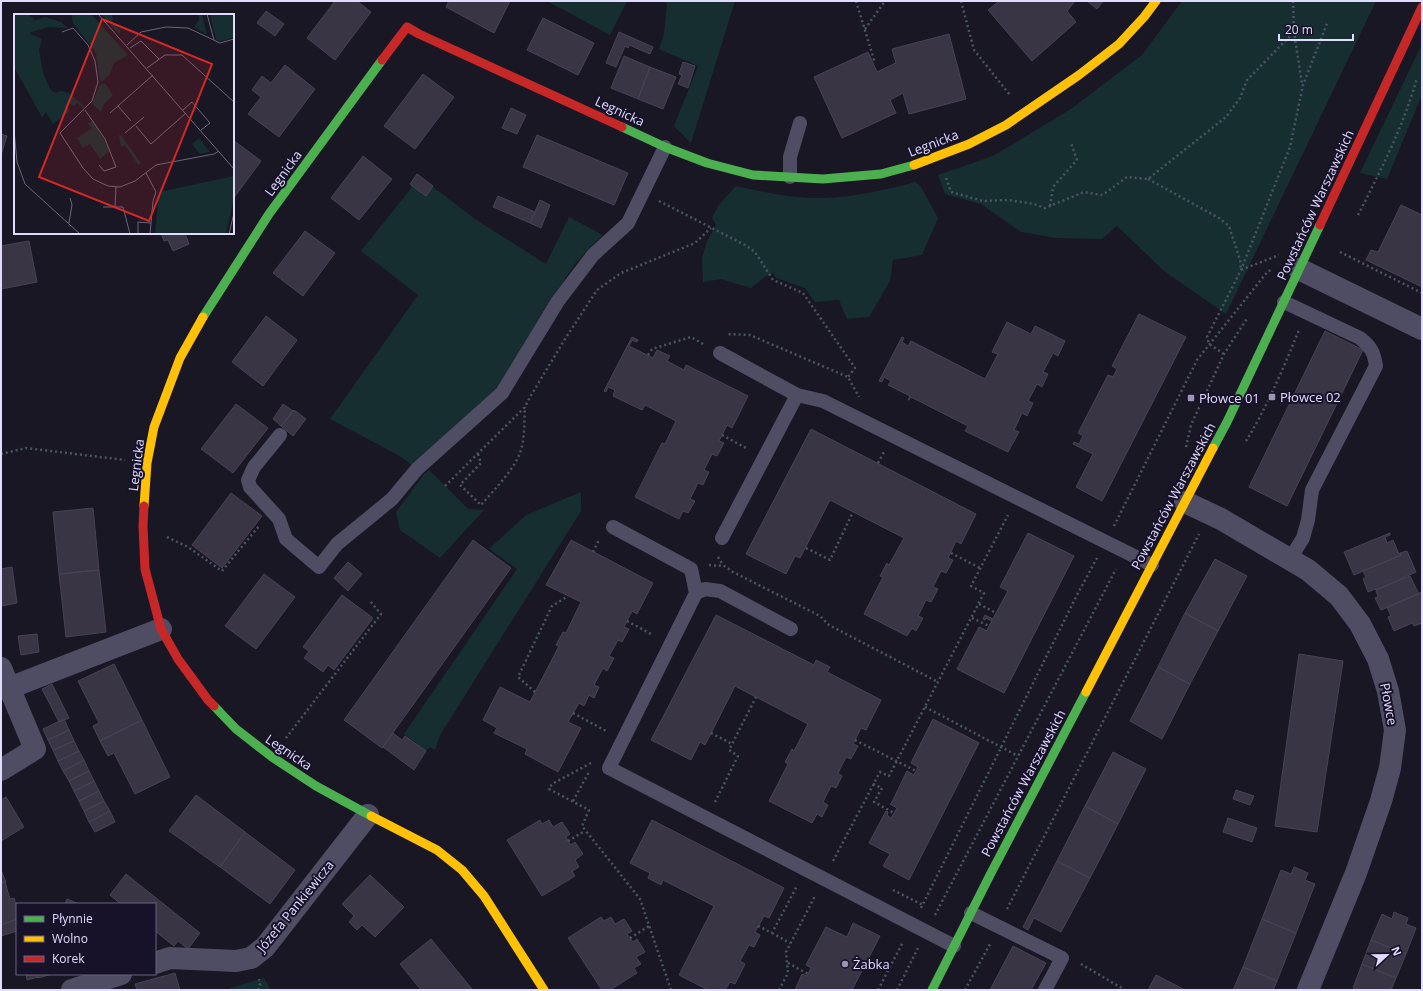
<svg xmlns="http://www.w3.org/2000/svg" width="1423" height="991" viewBox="0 0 1423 991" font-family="'Open Sans',sans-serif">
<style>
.green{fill:#162e30}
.building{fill:#393545;stroke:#474256}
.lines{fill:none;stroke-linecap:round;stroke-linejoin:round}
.path{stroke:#4a5563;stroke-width:2.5;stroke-dasharray:2 3;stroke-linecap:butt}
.lane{stroke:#4f4d63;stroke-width:14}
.street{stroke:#4f4d63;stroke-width:22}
.fast{stroke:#4caf50;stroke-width:9}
.slow{stroke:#ffc107;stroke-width:9}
.jam{stroke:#c62828;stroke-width:9}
.poi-dot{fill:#9b96b1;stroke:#171229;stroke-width:1.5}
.labels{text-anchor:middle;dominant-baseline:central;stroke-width:4;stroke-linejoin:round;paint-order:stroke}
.street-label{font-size:13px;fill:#e1dbfd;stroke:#171229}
.poi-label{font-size:13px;fill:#e1dbfd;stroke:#171229;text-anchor:start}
.inset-road{fill:none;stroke:#6a657b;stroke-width:1}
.view{fill:#d62828;fill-opacity:0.15;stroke:#d62828;stroke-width:2}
.inset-edge{fill:none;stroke:#e1dbfd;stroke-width:2}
</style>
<rect width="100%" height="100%" fill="#1a1724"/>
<!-- green -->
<path class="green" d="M547 1H627L610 35Z
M662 1H735L691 143 674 126 698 66 659 49 664 34 667 4Z
M1182 1H1376L1226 314 1164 271 1117 226 1102 239 1056 238 1021 232 981 204 945 194 938 175 993 156 1071 109 1142 55Z
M1422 44V95L1387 179 1360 173Z
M417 174 433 186V187L475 219 546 264 569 217 601 234 602 236 595 242 575 264 543 311 500 387 412 465 398 455 330 419 418 295 361 251 412 187 410 184Z
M915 182 921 187 938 218 922 255 893 260 890 281 869 317 847 319 839 300 815 302 805 288 776 278 773 273 766 276 751 288 721 279 703 282 702 258 707 241 716 225 712 218 718 206 736 186C764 192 794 199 824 198 854 197 886 190 915 182Z
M429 470 468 509 484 510 440 558 400 530 396 512 424 474Z
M581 492V511L440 735 435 750 430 747 426 751 404 734 517 569 489 549 526 515Z
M264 978 271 990H224Z"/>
<!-- building -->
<path class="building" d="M335 1H357L371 12 335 60 307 38Z
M449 1H510L494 33 446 7Z
M999 1H1075L1067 11 1076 22 1032 61 988 10Z
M1087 1H1103L1097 9Z
M266 11 284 24 275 36 257 23Z
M543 18 594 43 578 75 527 50Z
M619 32 653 47 650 54 629 45 628 48 625 46 616 67 606 63Z
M949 34 966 99 909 114 903 93 890 100 896 113 842 138 814 77 868 52 877 72 896 63 892 49Z
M624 56 650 67 638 99 611 88Z
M683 62 695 66 688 88 678 84 682 75 679 74Z
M285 65 315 89 279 137 248 114 261 97 252 90 262 76 271 83Z
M650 67 676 77 663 109 638 99Z
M423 74 454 97 415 149 384 126Z
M511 108 526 115 517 134 502 128Z
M1 134 7 136 1 155Z
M537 135 628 173 614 205 523 167Z
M233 140 261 161 233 199Z
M363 156 392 179 359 220 331 198Z
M417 174 433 186 426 196 410 184Z
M498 196 535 212 530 223 493 207Z
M540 200 550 205 541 228 530 223Z
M1401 205 1422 215V287L1366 260 1371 250 1378 252Z
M305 231 335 253 303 296 273 273Z
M161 233H185L189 244 173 251 168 240 164 241Z
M29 241 37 282 1 289V246Z
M1139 314 1186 337 1102 501 1076 487 1093 454 1073 444 1074 442 1079 444 1083 436 1078 433 1108 375 1113 377 1117 369 1112 366Z
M266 316 297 340 263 386 232 362Z
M1007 322 1031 334 1035 326 1065 341 1058 356 1053 353 1043 372 1048 374 1042 387 1037 384 1028 401 1033 403 1027 416 1022 413 1014 430 1019 432 1008 452 965 431 968 426 911 397 909 400H908L910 396 888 385 891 381 884 377 882 382 879 381 902 337 904 338 902 342 908 346 911 341 985 379 998 354 992 352Z
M1325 331 1363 350 1287 506 1249 487Z
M632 337 638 340 637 342 632 340 629 346 653 358 657 350 670 356 667 361 684 370 686 365 748 396 732 428 727 425 719 441 724 443 717 456 712 454 704 470 709 472 703 485 698 483 690 499 695 501 688 513 683 511 679 519 635 497 662 443 665 444 676 421 645 405 642 410 613 396 615 390 608 387 606 392 604 391Z
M236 404 268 428 233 473 201 449Z
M283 404 293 411 281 426 273 419Z
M294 410 306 419 293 436 281 426Z
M811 429 976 514 961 544 956 541 948 558 953 560 946 573 941 571 933 587 938 589 931 602 926 600 918 616 923 618 916 631 912 628 907 636 864 614 883 577 880 576 887 563 889 565 904 538 830 500 800 558 795 556 786 574 746 554Z
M231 493 262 516 222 568 192 545Z
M93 508 99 570 59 574 53 512Z
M1028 533 1074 556 1004 693 957 669 979 627 987 631 989 626 992 621 986 618 985 620 983 619 985 615 993 619 996 613 1008 591 1000 587Z
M1390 533V535L1385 537 1387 543 1393 540 1399 554 1400 553 1401 555 1354 575 1344 552Z
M473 540 511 568 382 748 344 720Z
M571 540 653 583 637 614 632 611 624 627 629 629 622 642 618 640 609 656 614 658 607 671 603 668 594 685 599 687 594 698 589 695 584 706 579 703 568 722 581 728 558 772 525 754 527 749 494 733 497 728 483 720 500 687 530 702 559 646 556 645 563 632 566 633 581 602 546 585Z
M1407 551 1416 572 1376 590 1375 589 1368 592 1363 579 1366 577 1363 571 1401 555 1400 553Z
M1215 559 1247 576 1218 631 1185 613Z
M348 562 362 574 348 591 334 578Z
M12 567 17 603 1 606V569Z
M99 570 106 632 66 637 59 574Z
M264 574 295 597 256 649 225 626Z
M1410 576 1419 594 1381 610 1375 598 1378 597 1376 590Z
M1422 592V623L1414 626 1412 623 1394 631 1388 617 1391 616 1387 607Z
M342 595 373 618 334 670 328 665 323 672 304 658 309 651 303 647Z
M1185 613 1218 631 1190 684 1158 667Z
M716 615 814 665 816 660 830 667 827 672 881 700 866 730 861 728 853 744 858 746 851 759 846 757 838 773 842 776 836 788 831 786 823 802 828 805 822 817 817 814 812 823 769 801 788 764 785 762 792 749 794 751 808 724 756 697 735 686 705 745 700 742 691 760 651 740Z
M37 634 39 652 21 655 18 636Z
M1299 654 1343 661 1317 832 1275 826Z
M114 664 142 720 100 741 93 726 99 723 78 681Z
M1158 667 1190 684 1162 739 1130 721Z
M52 684 69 718 59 722 42 689Z
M64 719 69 730 48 740 43 729Z
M933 719 979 743 909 880 883 866 890 854 869 843 886 811 888 812 887 815 891 818 897 808 890 804 892 802 907 771 914 775 918 767 911 763Z
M142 720 170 777 135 794 114 753 108 756 100 741Z
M69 730 74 741 53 750 48 740Z
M393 733 402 740 405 736 426 751 414 770 383 747Z
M74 741 79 751 58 761 53 750Z
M79 751 84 760 63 771 58 761Z
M1113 752 1146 769 1118 824 1085 806Z
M84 760 89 771 69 781 63 771Z
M89 771 94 781 74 791 69 781Z
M94 781 99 791 79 801 74 791Z
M1236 790 1254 796 1250 805 1233 799Z
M99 791 104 801 84 811 79 801Z
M196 795 245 832 220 867 169 831Z
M6 797 24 827 1 841V800Z
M104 801 110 811 89 822 84 811Z
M1085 806 1118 824 1090 878 1057 861Z
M110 811 115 822 95 832 89 822Z
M1228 818 1257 828 1252 842 1223 832Z
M540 820 542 824 549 820 553 827 562 822 570 834 566 837 568 841 571 845 575 842 583 854 575 860 579 867 572 871 575 876 542 896 507 840Z
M652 820 784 888 769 918 764 916 755 932 760 935 754 947 749 945 740 961 745 964 735 984 730 982 725 990H708L679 975 714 906 663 880 661 885 648 878 650 873 630 863Z
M245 832 295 870 270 904 220 867Z
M1057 861 1090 878 1061 932 1034 918 1028 930 1023 927Z
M1294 867 1308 873 1305 880 1315 884 1296 933 1262 919 1281 870 1291 874Z
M1 870 6 882 1 883Z
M126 874 200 933 188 949 178 941 174 946 155 931V904H121L110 895Z
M370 875 404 907 375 937 362 925 357 930 349 922 354 916 342 904Z
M5 882 10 899 14 898 17 908V919L1 925V883Z
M67 899 79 904H65Z
M1394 912 1408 918 1406 924 1416 928 1406 954 1371 940 1382 914 1392 919Z
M601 917 604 921 611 917 615 924 624 919 632 931 627 934 633 942 637 939 645 952 636 957 641 964 634 968 637 973 610 990H602L568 938Z
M17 919V931L1 936V925Z
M1262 919 1296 933 1277 981 1243 967Z
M853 923 880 936 852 990H795L802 974 807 976 811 968 806 965 826 927 847 937Z
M431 939 472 989 470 990H421L400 964Z
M1371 940 1406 954 1396 978 1362 964Z
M1013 946 1046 963 1031 990H990Z
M1362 964 1396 978 1391 990H1358L1353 988Z
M1243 967 1277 981 1273 990H1233Z
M175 973 180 990H137L135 984Z
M26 974H37L38 977 27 980Z
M37 974H52L38 978Z
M1156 975 1185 990H1148Z"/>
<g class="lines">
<!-- path -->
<path class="path" d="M856 1 875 63
M961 1 974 50 1010 95
M1293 1 1294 32 1302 84
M865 29 885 1
M946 178 951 192 983 201 1008 200 1034 204 1045 208 1084 192 1101 195 1107 192 1127 177 1148 179 1226 117 1240 98 1247 80 1294 32
M1148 179 1219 218 1229 226 1240 260 1241 270 1279 255
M659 201 747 246 755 252 773 280 803 293 855 368 848 377
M1050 206 1053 187 1077 160 1071 143
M1358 215C1381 170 1403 127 1417 78
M1340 252 1422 293
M729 335 730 334 750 335 848 377 859 397
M1224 354 1209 344 1207 337 1241 270 1290 147 1303 85 1328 21
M648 355 652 349 691 337 703 344
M722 435 748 449
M1246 441C1267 407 1284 367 1299 330
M1186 447 1191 425 1224 354 1248 317
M1 454 26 448 125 460
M478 454 481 463 460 485 481 505C493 491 513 471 520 453 525 440 524 422 525 407
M878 463 884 452
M445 486 525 407 530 397 565 339 597 290 621 273 695 243 711 228
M1114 526 1197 360 1268 271 1272 270
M167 537 188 547 222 571 259 526
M806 548 830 560 853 512
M593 552 599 540
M951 553 980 568
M718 557 723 565
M709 565 718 566 723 565 733 572 820 616 829 625 938 682
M979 604 996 613
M972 618 989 626
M627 621 653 635
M535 692 518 677 552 606 568 596
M925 707 1018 756
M573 713 606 731
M711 733 732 744
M286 738 381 614 370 601
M855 740 916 771
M591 763 552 784 549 789 589 810 582 826 640 899 671 990
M873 784 882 788 874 802 894 813
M573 801 589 772
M715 802 738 756 729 750 756 697
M568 841 585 831
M833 861 880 772 889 776 984 593 971 586 1008 515
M893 890 923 905
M921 908 1078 593 1097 558
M1007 909 1199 534
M935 915 1116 569
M758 926 772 933 797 886
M772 933 790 943
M630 938 649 926
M788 963 808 974
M1081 964 1125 990
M258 990 260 985 259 979
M779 990 788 973 786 952 815 896
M878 990 903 942
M897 990 918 948
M965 990 990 944"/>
<!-- lane -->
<path class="lane" d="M790 177V157L800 123
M1284 302 1360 338C1371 347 1374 352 1376 366L1312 490 1308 520 1303 538 1290 559
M720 353 797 395 823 401 1152 565
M280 435 254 467 248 480 250 487 279 519 286 539 319 567 337 544 392 499 417 469 502 393 558 301 593 255 628 223 665 147
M613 527 691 569 696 593 705 589 720 591 791 629
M722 538 797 395
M696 593 609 768 954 946
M971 913 1062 958 1045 990"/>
<!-- street -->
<path class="street" d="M1299 269 1422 329
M1185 502 1221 519 1308 570 1339 596 1360 624 1378 659 1388 691 1395 730 1390 768 1381 801 1356 873 1308 990
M1 668 35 749 1 770
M9 688 161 629
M155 963 170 958 236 961 251 958 265 947 368 815
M72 990 121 974"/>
<!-- fast -->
<path class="fast" d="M622 127 665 147 707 163 753 175 823 179 881 174 914 165
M203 317 269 214 382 60
M1213 448 1227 422 1320 225
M214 706 236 729 272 757 316 786 371 816
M932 990 990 875 1086 692"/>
<!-- slow -->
<path class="slow" d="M914 165 969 144 1006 125 1079 75 1119 44 1144 17 1156 1
M144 506 147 463 154 427 180 358 203 317
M1086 692 1213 448
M371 816 437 850 462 870 484 896 544 990"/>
<!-- jam -->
<path class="jam" d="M382 60 407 27 419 34 622 127
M1320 225 1422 7
M144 506 143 526 145 569 161 629 178 659 208 700 214 706"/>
</g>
<!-- markers -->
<g class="poi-dot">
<rect x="1268" y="393" width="8" height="8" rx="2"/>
<rect x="1187" y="394" width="8" height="8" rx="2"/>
<circle cx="845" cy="964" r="4"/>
</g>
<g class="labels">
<!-- street labels -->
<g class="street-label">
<text transform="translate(620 111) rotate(25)">Legnicka</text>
<text transform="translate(933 143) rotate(-21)">Legnicka</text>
<text transform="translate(283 173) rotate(-54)">Legnicka</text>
<text transform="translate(1315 205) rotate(-65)">Powstańców Warszawskich</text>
<text transform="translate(136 465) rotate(-83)">Legnicka</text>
<text transform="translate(1173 496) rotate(-62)">Powstańców Warszawskich</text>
<text transform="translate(1389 704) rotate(79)">Płowce</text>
<text transform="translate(289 752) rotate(34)">Legnicka</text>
<text transform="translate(1023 783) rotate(-62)">Powstańców Warszawskich</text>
<text transform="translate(295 906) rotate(-51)">Józefa Pankiewicza</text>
</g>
<!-- poi labels -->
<g class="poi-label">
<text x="1280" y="397">Płowce 02</text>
<text x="1199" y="398">Płowce 01</text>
<text x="853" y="964">Żabka</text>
</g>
</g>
<!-- overview -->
<g transform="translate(14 14)">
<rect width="220" height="220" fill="#1a1724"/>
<path d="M0 0H14L21 6 31 3 47 8 54 14 34 13 15 19 28 25 25 36 29 59 36 75 41 79 47 77 55 79 71 93 69 94 63 89 60 92 55 89 52 92 56 97 39 110 32 98 28 103 0 53ZM57 0H77L114 41 100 49 96 60 89 67H86L82 39 59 9ZM87 0H97L99 5 97 7 107 17 105 20ZM185 0H188L193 21 180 13 185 6ZM196 0H220V23L207 27 202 26ZM91 69 99 81 90 90 87 98 78 90 86 70ZM78 107 90 125 95 138 86 145 76 130 69 134 63 124 78 114 74 110ZM105 121H107L127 149 124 151 111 131 107 133ZM185 124 195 137V138L186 140 178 130ZM220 162V184L212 220H141L145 178Z" fill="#162e30"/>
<path class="inset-road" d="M84 0 220 155M193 0 200 26M48 18 59 14 74 31 81 47 84 68 78 87 46 119 69 154 79 165 94 172 106 173 121 167 142 151 200 140 205 137M113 31 127 18 152 13 174 14 206 29 220 25M116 34 127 27 145 45M133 54 151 41H168L220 88M104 92 117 107M71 96 91 125 102 153 90 157 85 151M169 96 178 88 196 109 187 116M96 99 139 61M122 112 137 130 172 99M0 116 3 148 11 170 66 220M111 119 130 103M132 159 142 178 139 187 136 220M89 193H109L116 220M101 193 102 173M55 209 58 191 56 184M124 220V208L137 209M215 220 220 199"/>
<path class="view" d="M88 5 198 50 135 207 25 163Z"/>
<rect width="220" height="220" class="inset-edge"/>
</g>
<!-- border -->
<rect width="1423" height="991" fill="none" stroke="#e1dbfd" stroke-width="4"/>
<!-- legend -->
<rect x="16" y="903" width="140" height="72" fill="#171229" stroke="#68627e"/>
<rect x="24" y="916" width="20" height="6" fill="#4caf50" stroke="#68627e"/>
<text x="52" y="923" font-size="12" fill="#e1dbfd">Płynnie</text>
<rect x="24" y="936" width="20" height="6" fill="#ffc107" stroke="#68627e"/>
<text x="52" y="943" font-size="12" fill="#e1dbfd">Wolno</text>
<rect x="24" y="956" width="20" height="6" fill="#c62828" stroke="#68627e"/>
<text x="52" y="963" font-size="12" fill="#e1dbfd">Korek</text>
<!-- north arrow -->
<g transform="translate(1387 955) rotate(68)" stroke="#171229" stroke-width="3" paint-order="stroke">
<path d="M0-3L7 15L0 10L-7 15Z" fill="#e1dbfd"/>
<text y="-6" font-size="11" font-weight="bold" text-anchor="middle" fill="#e1dbfd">N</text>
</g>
<!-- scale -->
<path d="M1279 34v6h74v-6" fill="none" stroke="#e1dbfd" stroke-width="2"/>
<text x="1285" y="34" font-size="12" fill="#e1dbfd" stroke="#171229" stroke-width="3" paint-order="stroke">20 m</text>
</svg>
